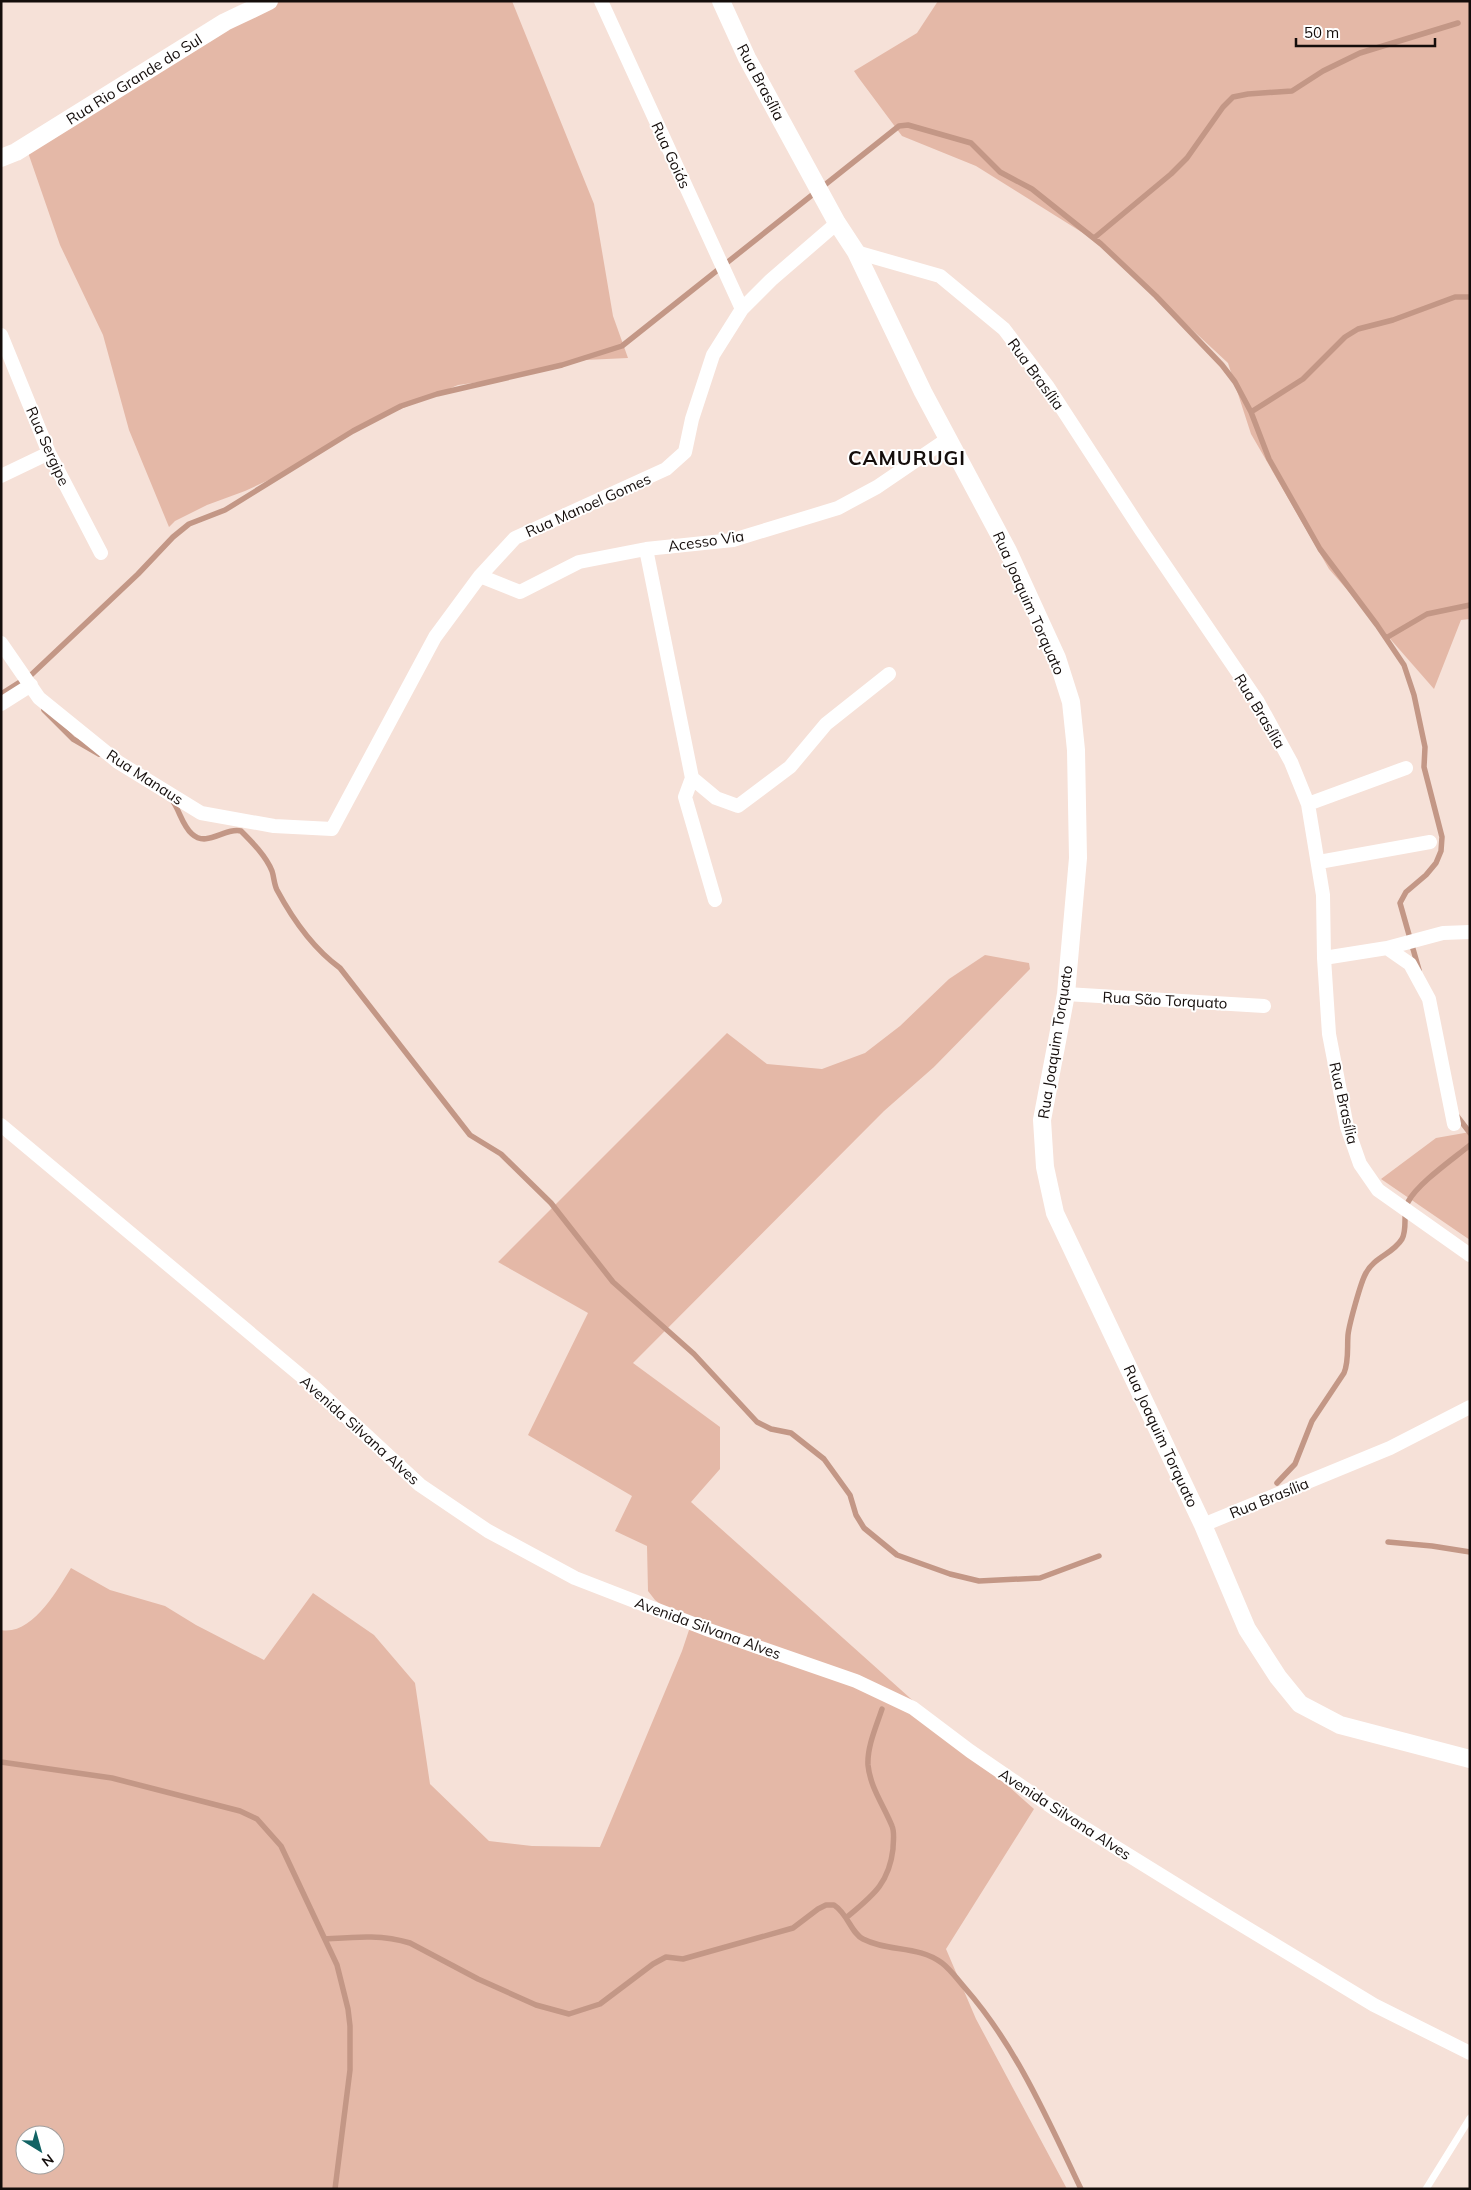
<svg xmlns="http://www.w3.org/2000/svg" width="1471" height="2190" viewBox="0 0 1471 2190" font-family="Mulish,sans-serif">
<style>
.green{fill:#e4b8a7;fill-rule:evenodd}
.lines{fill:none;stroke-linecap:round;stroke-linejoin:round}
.stream{stroke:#c39786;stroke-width:5.5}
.service{stroke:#fff;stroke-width:7}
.minor{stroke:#fff;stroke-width:14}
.tertiary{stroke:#fff;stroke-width:18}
.labels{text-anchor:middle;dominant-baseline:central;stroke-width:4;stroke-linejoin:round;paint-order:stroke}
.street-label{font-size:15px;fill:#140d0b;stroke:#fff}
.district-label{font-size:20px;font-weight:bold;letter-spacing:1px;fill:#140d0b;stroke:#fff}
</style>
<rect width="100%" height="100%" fill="#f6e1d8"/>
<!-- green -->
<path class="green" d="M248 1H512L594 204 613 316 628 358 585 360 494 380 458 385 394 412 336 442 299 466 245 491 207 505 175 521 169 527 129 430 103 335 60 245 23 138 204 25Z
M938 1H1470V619L1461 620 1434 689 1329 569 1251 434 1228 363 1099 243 976 166 902 136 858 77 854 71 917 33Z
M985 955 1029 963 1030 969 934 1067 884 1111 633 1363 720 1427V1469L691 1502 1034 1809 946 1949 976 2019 1067 2189H1V1630C32 1636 58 1589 71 1568L110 1590 165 1606 196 1625 264 1660 313 1593 374 1635 415 1683 430 1784 489 1841 532 1846 600 1847 682 1651 690 1627 655 1600 648 1591 647 1546 615 1531 632 1496 528 1435 588 1313 498 1262 727 1033 767 1064 822 1069 865 1053 900 1026 949 979ZM25 2135H55V2165H25Z
M1470 1132V1240L1381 1179 1436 1138Z"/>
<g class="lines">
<!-- stream -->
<path class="stream" d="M1094 238 1171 174 1187 158 1223 107 1233 97 1248 94 1292 91 1323 71 1360 53 1458 23
M1251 412 1303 379 1345 337 1358 329 1393 320 1455 297H1470
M1386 638 1427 614 1470 605
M1 694 31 675 138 574 173 537 189 524 225 510 353 431 401 406 437 394 562 365 622 346 899 126 908 125 971 143 1000 172 1032 189 1101 244 1156 296 1222 365 1235 382 1251 412 1269 459 1320 549 1377 625 1404 665 1414 695 1425 747 1424 767 1442 837 1441 851 1436 863 1426 875 1406 892 1400 903 1419 970
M44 710 73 739 99 754
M172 800C180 811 182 825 192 834 207 848 225 827 241 831 252 842 266 856 272 871 274 877 274 884 277 890 292 918 314 949 340 968L470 1135 501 1154 551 1203 613 1282 694 1354 757 1422 771 1429 791 1433 824 1459 850 1495 856 1515 864 1528 897 1555 950 1574 979 1581 1040 1578 1099 1556
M1457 1116 1470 1133
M1277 1483 1295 1464 1312 1421 1344 1373C1349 1361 1347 1348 1348 1335 1349 1325 1361 1281 1366 1273 1374 1257 1393 1254 1402 1239 1408 1228 1402 1213 1408 1202 1417 1184 1453 1159 1470 1145
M1388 1542 1432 1546 1470 1552
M1 1762 112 1778 240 1811 257 1819 281 1846 337 1965 348 2009 350 2026V2070L335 2189
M847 1917C872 1896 889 1884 893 1849 893 1842 895 1833 892 1826 884 1806 870 1787 868 1765 867 1747 876 1727 882 1709
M325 1939C354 1937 381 1934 410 1943L478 1979 536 2005 569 2014 600 2004 653 1964 666 1957 683 1959 793 1928 818 1909 826 1905H834C848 1914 851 1933 863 1939 888 1952 918 1945 942 1963 951 1970 958 1980 965 1988 1016 2046 1048 2120 1081 2189"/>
<!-- service -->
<path class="service" d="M1426 2189 1470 2118"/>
<!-- minor -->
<path class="minor" d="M601 1 742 309
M856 252 940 276 1004 329 1048 387 1141 530 1258 702 1291 762 1308 804 1323 895 1324 958 1329 1034 1347 1127 1360 1164 1378 1190 1470 1255
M1 335 49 453 101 553
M1 476 49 453
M646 549 692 778 685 797 715 900
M480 576 520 592 579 562 646 549 733 540 838 508 877 487 949 438
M1 643 39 698 118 762 201 813 274 826 332 829 435 637 480 576 515 538 666 469 685 452 692 419 713 355 742 309 771 280 837 223
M1 704 31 685
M692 778 716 798 738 806 790 767 826 724 889 674
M1308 804 1406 768
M1319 862 1430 842
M1387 948 1410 964 1429 999 1454 1124
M1324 958 1387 948 1443 933 1470 932
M1066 994 1264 1006
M1 1125 312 1385 420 1485 488 1531 575 1578 709 1630 856 1681 913 1708 970 1751 1062 1814 1222 1913 1374 2005 1470 2053
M1203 1525 1390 1448 1470 1407"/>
<!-- tertiary -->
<path class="tertiary" d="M721 1 747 58 837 223 856 252 923 392 1008 551 1057 658 1071 702 1076 750 1078 858 1066 994 1042 1120 1045 1167 1055 1213 1203 1525 1247 1629 1278 1677 1300 1704 1340 1725 1470 1759
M1 158 16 152 225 22 269 1"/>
</g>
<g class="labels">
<!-- street labels -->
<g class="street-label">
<text transform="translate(134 79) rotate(-32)">Rua Rio Grande do Sul</text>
<text transform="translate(761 82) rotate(62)">Rua Brasília</text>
<text transform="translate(671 155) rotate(65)">Rua Goiás</text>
<text transform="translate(1036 374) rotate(54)">Rua Brasília</text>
<text transform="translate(48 446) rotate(66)">Rua Sergipe</text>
<text transform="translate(588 505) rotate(-24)">Rua Manoel Gomes</text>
<text transform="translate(706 541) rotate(-8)">Acesso Via</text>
<text transform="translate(1029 603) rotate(66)">Rua Joaquim Torquato</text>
<text transform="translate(1260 711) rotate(59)">Rua Brasília</text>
<text transform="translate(145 777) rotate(33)">Rua Manaus</text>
<text transform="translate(1165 1000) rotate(3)">Rua São Torquato</text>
<text transform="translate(1055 1042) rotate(-81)">Rua Joaquim Torquato</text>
<text transform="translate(1344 1103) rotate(77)">Rua Brasília</text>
<text transform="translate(360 1430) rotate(42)">Avenida Silvana Alves</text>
<text transform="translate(1161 1436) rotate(65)">Rua Joaquim Torquato</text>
<text transform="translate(1269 1498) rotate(-22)">Rua Brasília</text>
<text transform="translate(708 1628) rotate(20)">Avenida Silvana Alves</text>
<text transform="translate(1065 1814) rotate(33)">Avenida Silvana Alves</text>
</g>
<!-- district labels -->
<g class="district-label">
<text x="907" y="457">CAMURUGI</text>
</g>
</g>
<!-- border -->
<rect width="1471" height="2190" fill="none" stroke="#140d0b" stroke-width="5"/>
<!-- north arrow -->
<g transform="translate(40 2150) rotate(143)"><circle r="24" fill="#ffffff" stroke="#a19e9d"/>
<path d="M0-4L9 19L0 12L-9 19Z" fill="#126364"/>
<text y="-8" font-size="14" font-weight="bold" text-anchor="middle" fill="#140d0b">N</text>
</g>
<!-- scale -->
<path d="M1296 38v8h139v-8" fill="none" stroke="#140d0b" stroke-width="2.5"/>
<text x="1304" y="38" font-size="15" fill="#140d0b" stroke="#ffffff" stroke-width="4" paint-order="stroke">50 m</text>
</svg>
